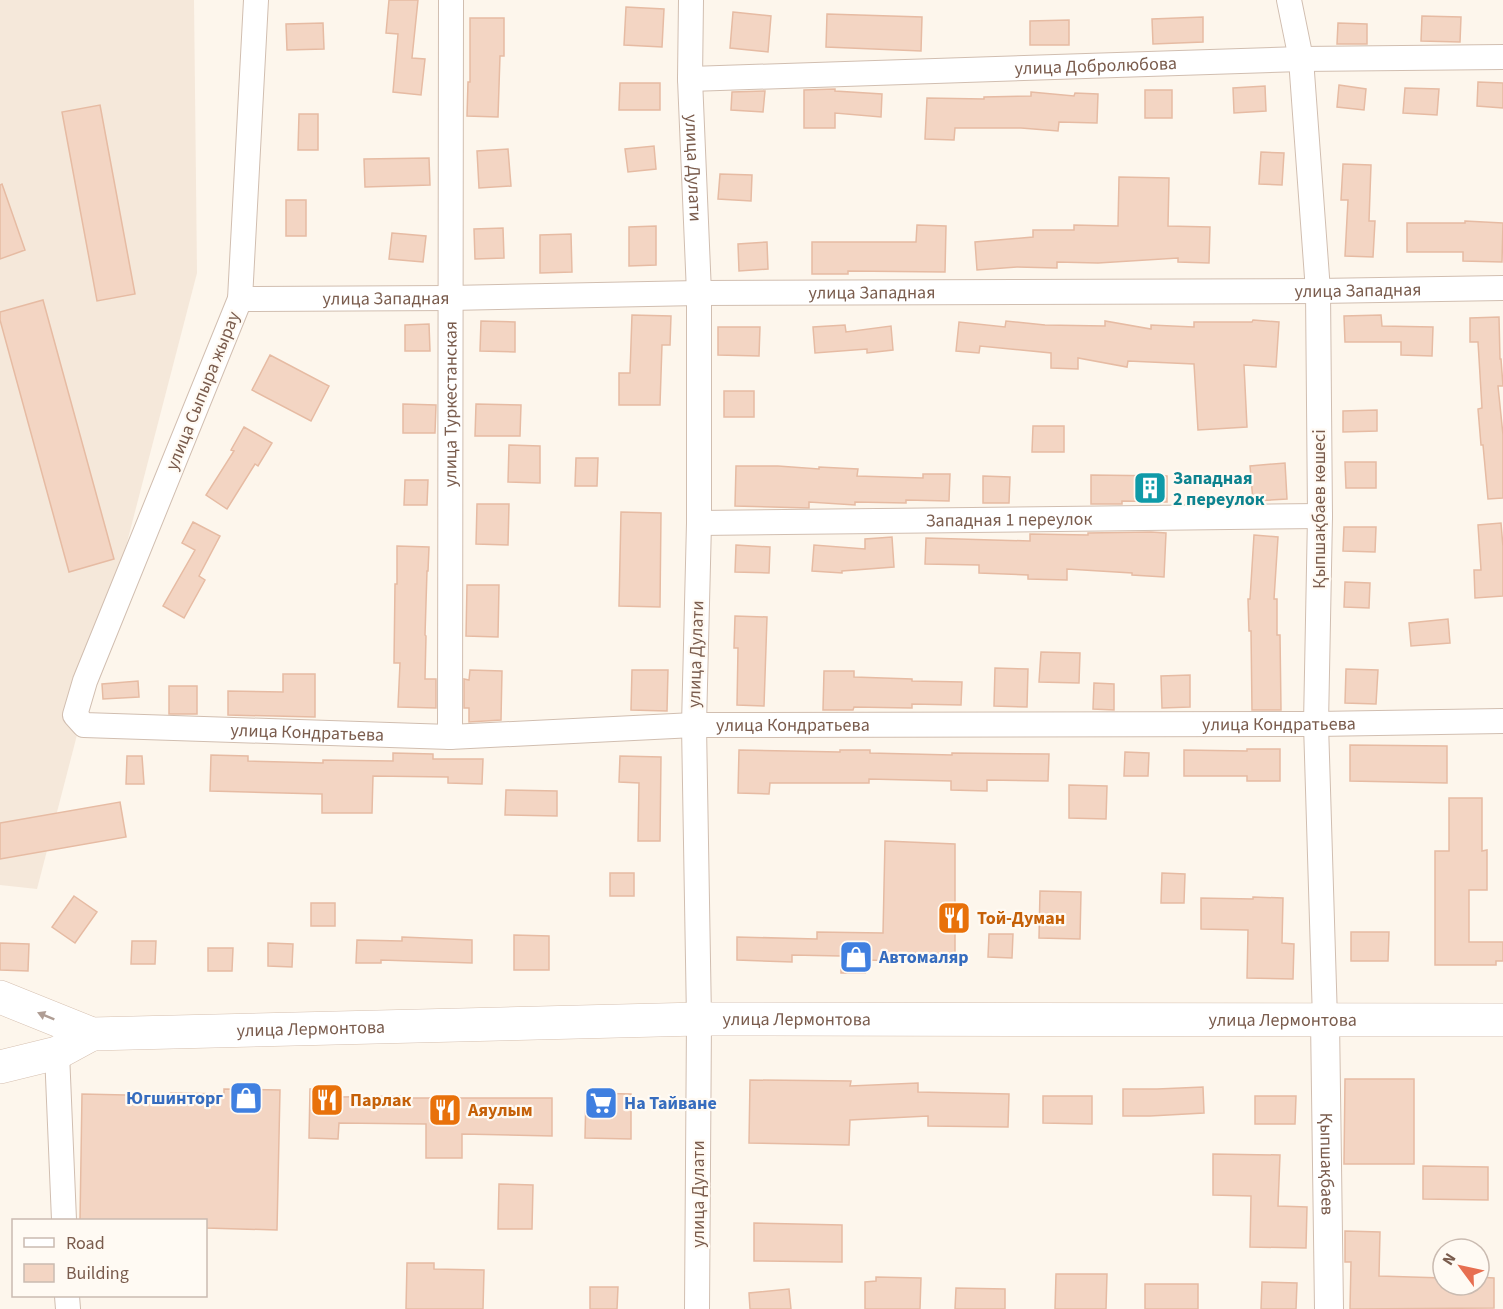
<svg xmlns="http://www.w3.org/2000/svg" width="1503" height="1309" viewBox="0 0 1503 1309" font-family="'Source Sans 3',sans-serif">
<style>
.residential{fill:#f5e8da}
.building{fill:#f3d5c3;stroke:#e6bba3;stroke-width:1.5}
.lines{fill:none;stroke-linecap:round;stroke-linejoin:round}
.minor-casing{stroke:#d1beb0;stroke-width:26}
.tertiary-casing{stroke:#d1beb0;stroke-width:30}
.secondary-casing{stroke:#d6c0b0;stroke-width:34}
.minor{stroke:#fff;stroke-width:24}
.tertiary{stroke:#fff;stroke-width:28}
.secondary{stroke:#fff;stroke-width:33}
.oneway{fill:#af9d94}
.labels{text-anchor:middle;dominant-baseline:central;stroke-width:4.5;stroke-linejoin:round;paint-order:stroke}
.street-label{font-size:18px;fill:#7a5c4d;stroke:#fffaf3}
.culture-label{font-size:18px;font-weight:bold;fill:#0d838f;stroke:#fffaf3;text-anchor:start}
.food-label{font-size:18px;font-weight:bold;fill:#c56008;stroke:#fffaf3;text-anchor:start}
.shop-label{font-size:18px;font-weight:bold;fill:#366cbe;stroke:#fffaf3;text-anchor:start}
</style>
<rect width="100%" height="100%" fill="#fdf6ec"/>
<!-- residential -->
<path class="residential" d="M0 0H194L197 273 37 889 0 885Z"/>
<!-- building -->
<path class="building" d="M389 0H418L412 58 425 59 421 95 393 92 398 34 386 33Z
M626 7 664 9 662 47 624 45Z
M733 12 771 16 768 52 730 48Z
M827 14 922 17 921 51 826 47Z
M1422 16 1461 17 1460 42 1421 41Z
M1203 17V42L1153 44 1152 19Z
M470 18H504V56H500L498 117 467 116 468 82H470Z
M1069 20V45H1030V21Z
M323 23 324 49 287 50 286 24Z
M1338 23 1367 24V44H1337Z
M1478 82 1503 83V108L1477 106Z
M620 83H660V110H619Z
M1339 85 1366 89 1364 110 1337 107Z
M1265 86 1266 111 1234 113 1233 88Z
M1405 88 1439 89 1437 115 1403 113Z
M835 89V91L882 94 881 117 835 113V128H804V90Z
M1145 90H1172V118H1145Z
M765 91 763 112 731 110 732 92Z
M1031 92 1074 96 1075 93 1098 94 1097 123 1059 122 1058 131 1021 128H955L954 140 925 139 927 98 984 99V97L1031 96Z
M100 105 135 294 97 301 62 112Z
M299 114H318V150H298Z
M654 146 656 169 628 172 625 149Z
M508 149 511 186 479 188 477 151Z
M1261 152 1284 153 1282 185 1259 184Z
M429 158 430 185 365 187 364 159Z
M1343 164 1371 165 1369 221H1375L1373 257 1345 256 1348 200H1341Z
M720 174 752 175 751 201 718 199Z
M1119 177 1169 178 1168 226 1210 227 1209 263 1178 262V258L1098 263 1057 262V268L1017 267 977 270 975 242 1033 237V230H1074V225L1118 226Z
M2 184 25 250 0 259V185Z
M286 200H306V236H286Z
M1465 221 1503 223 1502 262 1463 261V252H1407V223H1465Z
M917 225 946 226 945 272 848 271V274H812V242H916Z
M656 226V265L629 266V227Z
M503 228 504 258 475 259 474 229Z
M392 233 426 236 423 262 389 259Z
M571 234 572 272 540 273V235Z
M767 242 768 269 739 271 738 244Z
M43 300 114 559 69 572 0 320V312Z
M632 315 671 316 670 345H662L660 405H619V373H630Z
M1381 315 1382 326 1433 327 1432 356 1401 355V342H1345L1344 316Z
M1499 317 1500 359H1501L1503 386H1498L1503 435V498L1488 499 1483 445H1481L1478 409 1482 408 1478 342H1470V318Z
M1253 320 1279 322 1276 367 1244 365 1247 427 1198 430 1194 364 1128 361 1127 367 1078 358V369L1051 368V353L980 346 979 353 956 351 959 322 1005 327 1006 321 1045 325 1105 326V321L1151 329V325L1194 327V322H1252Z
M481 321 515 322V352L480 351Z
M429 324 430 351H405V325Z
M845 325 846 332 891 326 893 350 867 353V349L815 353 813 327Z
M718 327H760L759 356 718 355Z
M270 355 329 386 311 421 252 390Z
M724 391H754V417H724Z
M403 404 436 405 435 433H403Z
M476 404 521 405 520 436H475Z
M1377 410V431L1343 432V411Z
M1033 426H1064V452H1032Z
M244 427 272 443 258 466 255 464 227 509 206 495 234 451 231 450Z
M509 445 540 446V483L508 482Z
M576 458H598L597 486H575Z
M1345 462H1376V488H1346Z
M1285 463 1287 499 1253 501 1250 466Z
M736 466H778L819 469V467L858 469 857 476 923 478V474H950L949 501 906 500V503L855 502V505L809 502V508L735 506Z
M1091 475 1167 476V502L1122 501V504H1091Z
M983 476 1010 477 1009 503H983Z
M405 480H428L427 505H404Z
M477 504H509L508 545 476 544Z
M621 512 661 513 660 607 619 606Z
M193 522 220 536 199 576 205 580 184 618 163 606 195 550 182 543Z
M1501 523 1503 547V596L1475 598 1474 570H1481L1478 525Z
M1344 527H1376L1375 552 1343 551Z
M1151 532 1166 533 1164 577 1132 575V573L1067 569V580L1028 579V575L979 573V565L925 564 926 538 1030 541V534L1088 535V533Z
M1254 535 1278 537 1274 599H1277V635H1280L1281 710H1252L1251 631H1249L1248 599H1250Z
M892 537 894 567 842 571V573L812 571 814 545 865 549V539Z
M736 545 770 547 769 573 735 572Z
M397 546 429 547 428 571H427L425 635 426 636 425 679H436V708L398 707 400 663H394L395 584H397Z
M1345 582 1370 583 1369 608 1344 607Z
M467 585H499L498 637 466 636Z
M735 616 767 617 764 706 737 705 738 648H734Z
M1448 619 1450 643 1411 646 1409 623Z
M1041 652 1080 653 1079 683 1039 682Z
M995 668 1028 669 1027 707 994 706Z
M1346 669 1378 670 1376 704 1345 703Z
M470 670 502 671 501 720 469 722V708H464V679L469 680Z
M632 670H668L667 711 631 710Z
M824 671H854V677L912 679V681L962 682 961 705 912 704V708L854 707 853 710H823Z
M283 674H315V717L228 715V691L283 692Z
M1190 675V707L1162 708 1161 676Z
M138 681 139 697 103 699 102 684Z
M1094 683 1114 684V710L1093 709Z
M169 686H197V714H169Z
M1350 745 1447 746V783L1350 781Z
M1247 749H1280V781H1247V776H1184V750L1247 751Z
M739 750 840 752V750H870V753L952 755V753L1049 754 1048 781 987 780V791L951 790V781L869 779V783H770L769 794 738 793Z
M1125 752 1149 753 1148 776H1124Z
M393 753 433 754V759H483L482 784 448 783V777L373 776 372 813H322V794L210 791 211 755 248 756V761L323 763V760L393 761Z
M127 756H142L144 784H126Z
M620 756 661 757 660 841H638L639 783 619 782Z
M1069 785 1107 786 1106 819 1069 818Z
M506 790 557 791V816L505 815Z
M1449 798H1482V851L1487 850V890H1469V942H1503V961H1496V965H1435V851H1449Z
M120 802 126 837 0 859V823Z
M885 841 955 844V962L865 960V973H841V956L792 955V962L737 960V937L817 939V932L883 933Z
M610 873H634V896H610Z
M1162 873 1185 874 1184 903H1161Z
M1040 891 1081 892 1080 939 1039 938Z
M74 896 97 912 75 943 52 927Z
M1253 897 1283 898 1282 943 1294 944 1293 979 1247 978 1248 930 1201 929V898L1253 899Z
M311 903H335V926H311Z
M1351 932H1389L1388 961H1351Z
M989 934H1013L1012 958 988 957Z
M514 935 549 936V970H514Z
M402 937 472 940V963L381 960V963H356L357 940 402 941Z
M132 941H156L155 964H131Z
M0 943 29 944 28 971 0 970Z
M268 943 293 944 292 967 268 966Z
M208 948H233L232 971H208Z
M1345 1079H1414V1164H1344Z
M750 1080 851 1081 850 1086 918 1083V1092L1009 1094 1008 1127 928 1126V1116L850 1120 849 1145 749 1143Z
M1203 1087 1204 1113 1150 1116H1123V1089H1157Z
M224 1089 280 1090 277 1230 206 1228V1221H80L82 1094 171 1096V1093L224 1094Z
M310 1089H339V1097L411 1096V1098H552V1136L462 1134V1158H426V1124L339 1123 338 1139 309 1138Z
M586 1093 631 1094V1139L585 1138Z
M1043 1096H1092V1124L1043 1123Z
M1255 1096H1296L1295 1124H1255Z
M1213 1154 1280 1155 1278 1206 1307 1207 1306 1248 1250 1247 1251 1196 1213 1195Z
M1423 1166 1488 1167V1200L1423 1199Z
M499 1184 533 1185 532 1229H498Z
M754 1223 842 1225V1262L754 1261Z
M1345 1231 1380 1232 1379 1276 1443 1278V1285H1479V1277L1494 1278V1308L1350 1309 1351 1262H1345Z
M407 1263H434V1269L484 1270 483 1309H406Z
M1056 1274H1107L1106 1309H1055Z
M876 1277 921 1278 920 1309H865V1282L876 1281Z
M1262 1282 1297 1283 1296 1309H1261Z
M1145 1284H1198V1309H1145Z
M590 1287H618L617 1309H590Z
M956 1288 1005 1289V1309H955Z
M789 1289 791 1309H750L749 1293Z"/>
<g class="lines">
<!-- minor casing -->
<g class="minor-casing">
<g id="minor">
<path id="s1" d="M256 0 240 299 85 681 75 715 84 725 450 737 694 725 1316 724 1503 721"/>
<path id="s2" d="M691 0 690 79 699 293V523L694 725 699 1019 697 1309"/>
<path d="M1289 0 1301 59 1318 291 1320 516 1316 724 1325 1020"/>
<path id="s3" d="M690 79 1301 59 1503 57"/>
<path id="s4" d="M240 299 450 298 699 293 1318 291 1503 288"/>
<path id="s5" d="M699 523 1320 516"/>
<path id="s6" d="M450 737 451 0"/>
<path d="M57 1053 64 1220"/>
<path d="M67 1296 68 1309"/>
</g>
</g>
<!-- tertiary casing -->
<g class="tertiary-casing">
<g id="tertiary">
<path id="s7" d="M1325 1020 1329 1309"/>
</g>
</g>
<!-- secondary casing -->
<g class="secondary-casing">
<g id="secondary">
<path id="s8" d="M0 997 92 1034 699 1019 1503 1020"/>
<path d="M0 1067 57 1053 92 1034"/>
</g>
</g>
<!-- minor -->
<use href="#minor" class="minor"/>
<!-- tertiary -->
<use href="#tertiary" class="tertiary"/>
<!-- secondary -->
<use href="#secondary" class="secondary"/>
</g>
<!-- one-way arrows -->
<defs><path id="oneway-solid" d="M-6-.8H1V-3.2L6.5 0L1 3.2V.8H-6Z" transform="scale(1.5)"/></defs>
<use class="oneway" href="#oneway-solid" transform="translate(46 1016) rotate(-158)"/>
<!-- icons -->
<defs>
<g id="building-square" transform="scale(1.725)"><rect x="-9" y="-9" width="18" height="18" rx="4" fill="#0f9aa8" stroke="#fffaf3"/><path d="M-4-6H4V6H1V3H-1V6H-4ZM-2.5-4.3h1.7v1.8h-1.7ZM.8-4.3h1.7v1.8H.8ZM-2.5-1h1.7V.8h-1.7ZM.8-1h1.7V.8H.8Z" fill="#fff"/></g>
<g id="restaurant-square" transform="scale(1.725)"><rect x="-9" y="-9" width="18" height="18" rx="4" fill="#e8710a" stroke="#fffaf3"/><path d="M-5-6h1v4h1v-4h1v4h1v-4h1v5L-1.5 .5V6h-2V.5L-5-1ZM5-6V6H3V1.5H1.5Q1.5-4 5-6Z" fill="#fff"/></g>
<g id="shop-square" transform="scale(1.725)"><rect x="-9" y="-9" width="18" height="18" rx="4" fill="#3f7fe0" stroke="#fffaf3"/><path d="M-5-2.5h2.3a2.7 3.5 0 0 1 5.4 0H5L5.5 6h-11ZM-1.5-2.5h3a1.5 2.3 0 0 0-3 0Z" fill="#fff"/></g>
<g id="supermarket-square" transform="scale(1.725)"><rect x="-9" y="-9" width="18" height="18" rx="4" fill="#3f7fe0" stroke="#fffaf3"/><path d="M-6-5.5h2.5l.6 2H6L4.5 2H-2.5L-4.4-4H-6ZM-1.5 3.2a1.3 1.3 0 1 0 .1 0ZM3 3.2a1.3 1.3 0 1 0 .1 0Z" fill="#fff"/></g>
</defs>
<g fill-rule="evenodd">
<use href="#building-square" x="1150" y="488"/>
<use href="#restaurant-square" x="954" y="918"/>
<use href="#shop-square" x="856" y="957"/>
<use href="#shop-square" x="246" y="1098"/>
<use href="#restaurant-square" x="327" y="1100"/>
<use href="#supermarket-square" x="601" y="1103"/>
<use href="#restaurant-square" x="445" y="1110"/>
</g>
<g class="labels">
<!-- street labels -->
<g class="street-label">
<text stroke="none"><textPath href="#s3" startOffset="406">улица Добролюбова</textPath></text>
<text stroke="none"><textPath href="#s2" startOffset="168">улица Дулати</textPath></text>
<text stroke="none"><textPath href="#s4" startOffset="1118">улица Западная</textPath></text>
<text stroke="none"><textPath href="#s4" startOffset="632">улица Западная</textPath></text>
<text stroke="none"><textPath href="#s4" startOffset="146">улица Западная</textPath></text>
<text transform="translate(203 391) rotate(-68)">улица Сыпыра жырау</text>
<text stroke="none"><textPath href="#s6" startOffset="333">улица Туркестанская</textPath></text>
<text transform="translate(1319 509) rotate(-90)">Қыпшақбаев көшесі</text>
<text stroke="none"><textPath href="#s5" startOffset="310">Западная 1 переулок</textPath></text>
<text transform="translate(696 654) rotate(-88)">улица Дулати</text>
<text stroke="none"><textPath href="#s1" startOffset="1956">улица Кондратьева</textPath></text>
<text stroke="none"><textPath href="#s1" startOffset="1470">улица Кондратьева</textPath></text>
<text stroke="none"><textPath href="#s1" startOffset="984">улица Кондратьева</textPath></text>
<text stroke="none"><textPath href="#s8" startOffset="804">улица Лермонтова</textPath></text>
<text stroke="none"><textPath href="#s8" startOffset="1290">улица Лермонтова</textPath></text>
<text stroke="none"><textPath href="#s8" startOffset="318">улица Лермонтова</textPath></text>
<text stroke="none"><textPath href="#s7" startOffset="144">Қыпшақбаев</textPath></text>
<text transform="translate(698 1194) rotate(-90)">улица Дулати</text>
</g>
<!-- culture labels -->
<g class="culture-label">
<text x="1173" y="478">Западная<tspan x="1173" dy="21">2 переулок</tspan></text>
</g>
<!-- food labels -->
<g class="food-label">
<text x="977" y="918">Той-Думан</text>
<text x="350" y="1100">Парлак</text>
<text x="468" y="1110">Аяулым</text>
</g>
<!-- shop labels -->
<g class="shop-label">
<text x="879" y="957">Автомаляр</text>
<text x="223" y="1098" text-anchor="end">Югшинторг</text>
<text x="624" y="1103">На Тайване</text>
</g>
</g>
<!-- legend -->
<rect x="12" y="1219" width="195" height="78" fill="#fffaf3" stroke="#cabbb1" stroke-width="1.5"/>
<rect x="24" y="1238" width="30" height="9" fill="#ffffff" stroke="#cabbb1" stroke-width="1.5"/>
<text x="66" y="1249" font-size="18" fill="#7a5c4d">Road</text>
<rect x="24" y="1264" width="30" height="18" fill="#f3d5c3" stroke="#cabbb1" stroke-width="1.5"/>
<text x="66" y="1279" font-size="18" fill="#7a5c4d">Building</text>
<!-- north arrow -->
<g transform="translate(1461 1267) rotate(303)"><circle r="28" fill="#fffaf3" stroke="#cabbb1" stroke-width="1.5"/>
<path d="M0-4.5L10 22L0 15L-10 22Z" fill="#e76f51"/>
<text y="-9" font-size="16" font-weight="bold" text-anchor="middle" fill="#7a5c4d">N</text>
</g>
</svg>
